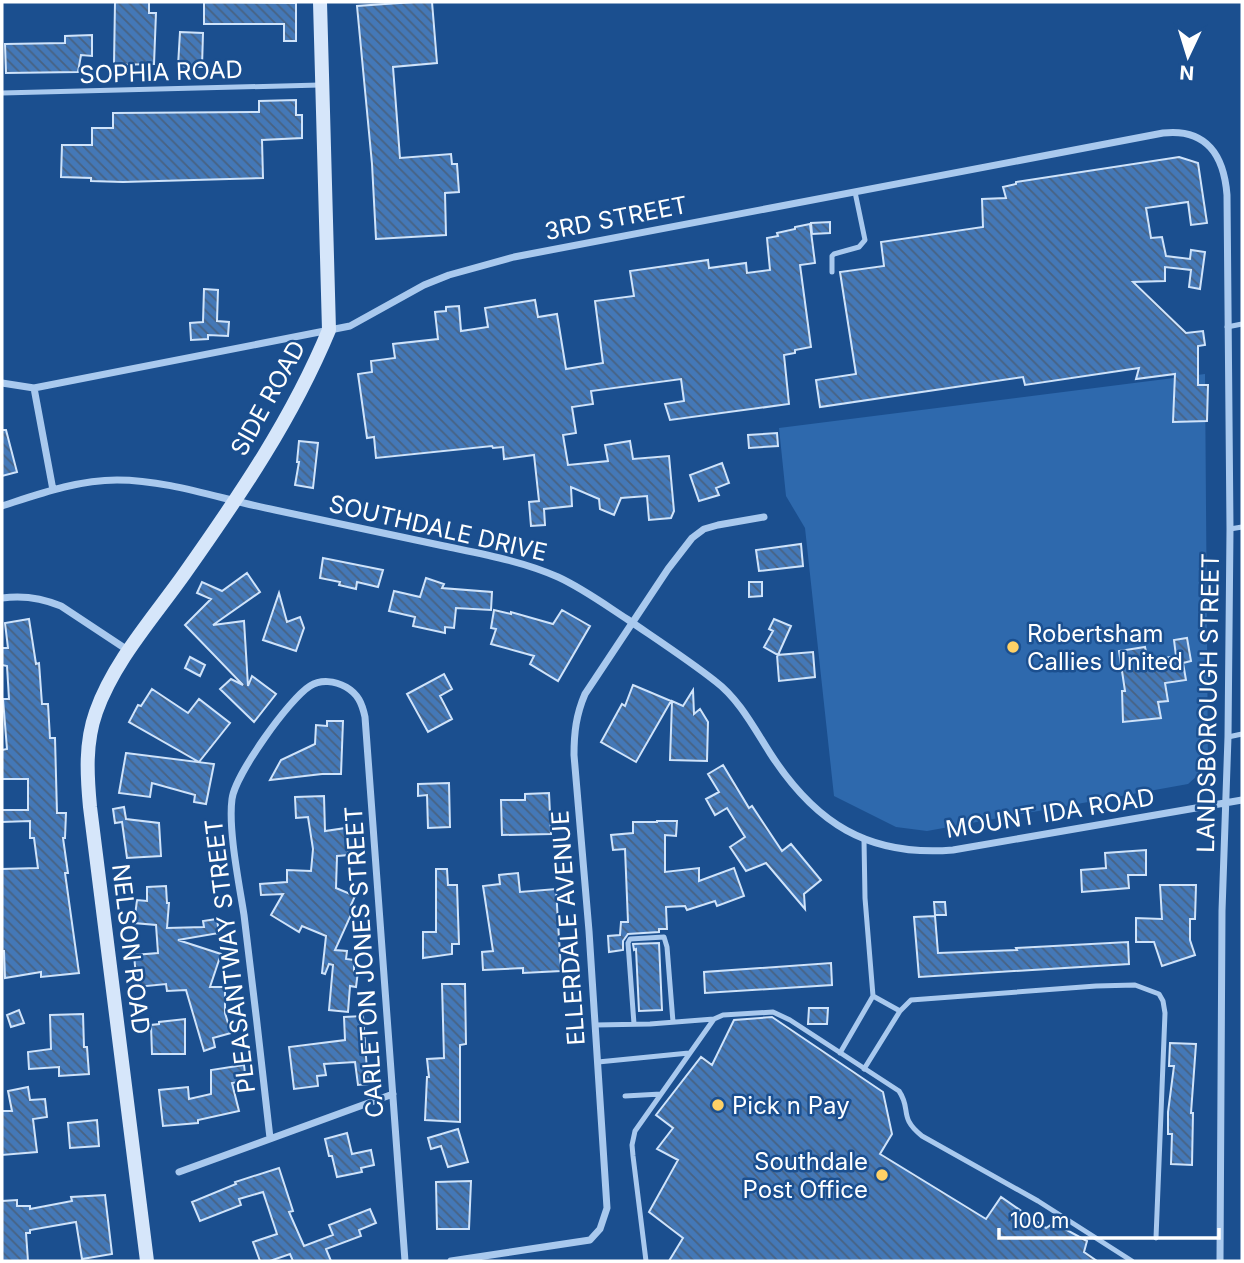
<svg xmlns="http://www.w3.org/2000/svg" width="1244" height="1263" viewBox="0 0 1244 1263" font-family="Inter,sans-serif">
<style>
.green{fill:#2e69ad}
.building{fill:url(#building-back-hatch);stroke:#cfe3fa;stroke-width:2}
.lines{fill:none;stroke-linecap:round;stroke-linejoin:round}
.lane{stroke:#a9c9ee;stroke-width:5}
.street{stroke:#a9c9ee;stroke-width:7}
.secondary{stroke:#d6e6fa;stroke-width:14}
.poi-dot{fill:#ffd166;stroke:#1b4f8f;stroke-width:2.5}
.labels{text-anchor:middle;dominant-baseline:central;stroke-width:5;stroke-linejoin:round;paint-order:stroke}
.street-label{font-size:24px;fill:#fff;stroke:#1b4f8f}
.poi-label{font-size:24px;fill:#fff;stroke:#1b4f8f;text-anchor:start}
</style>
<defs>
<pattern id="building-back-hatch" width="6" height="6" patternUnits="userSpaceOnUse" patternTransform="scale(1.75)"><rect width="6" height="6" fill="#4478b7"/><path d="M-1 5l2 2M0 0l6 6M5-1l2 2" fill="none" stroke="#486282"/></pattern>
</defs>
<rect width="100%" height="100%" fill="#1b4f8f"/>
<!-- green -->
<path class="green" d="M1205 374 1208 766 1188 784 927 831 896 827 834 796 805 528 786 496 779 428Z"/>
<!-- building -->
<path class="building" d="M115 2H149V13H156L154 64 114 65Z
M204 2 296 3V41H284V24H204Z
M414 2H432L437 63 393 67 400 158 451 154 452 164H457L459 192 445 193 446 235 376 239 372 164 357 6Z
M180 32 203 33 202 67 178 66Z
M92 35V56L81 55 78 72 6 73 5 44 65 43V36Z
M296 100V115H302V138L262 140 263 178 123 182 91 181V178L61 177 62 145H92V128H113V113L259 112V101Z
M1179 157 1198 163 1207 223 1191 225 1188 202 1146 208 1151 238 1162 237 1166 256 1190 259 1191 250 1205 252 1200 289 1189 287 1191 270 1165 267V281L1133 282 1186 333 1203 331 1205 345 1198 346V385H1208L1207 421 1173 422 1175 374 1136 379 1139 368 1025 385 1023 377 820 407 816 380 856 374 840 272 884 266 881 242 983 227 982 199 1006 198 1003 187 1016 184V182Z
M830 222V233L812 234 811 223Z
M810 224 815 263 800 265 811 347 795 350V353L784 355 789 404 670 420 665 404 684 401 681 379 591 391 593 404 572 407 576 433 563 435 568 465 608 461 605 445 630 441 633 459 669 456 674 511 671 518 649 520 647 496 621 498 614 515 600 509 599 499 571 487 572 506 544 509 545 525 531 526 529 502 539 501 534 455 504 459 503 447 493 448 492 446 376 458 374 437 367 438 358 374 372 372 371 361 395 358 393 344 438 339 435 312 446 311V307L459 306 461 331 488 327 485 308 535 300 538 317 557 314 566 369 603 363 595 301 634 296 630 271 708 260 709 268 746 263 747 273 770 270 767 238 778 236 777 233 795 229V227Z
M204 289 218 290 217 321 229 322 228 336 208 335V339L191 340 190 323 203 322Z
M2 430H6L17 472 2 476Z
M777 433 778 446 749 448 748 435Z
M299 441 318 443 313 488 295 485 299 462H297Z
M722 463 729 483 716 488 719 495 699 501 690 475Z
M801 544 803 566 759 571 756 550Z
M323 558 383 570 378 587 357 582 356 589 339 585 340 582 320 578Z
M247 573 260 592 213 625 244 621 248 686 252 676 276 694 254 722 220 689 231 679 243 685 185 625 211 599 197 593 202 582 222 591Z
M426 578 444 584 442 588 492 592 491 610 456 608 454 628 445 627V633L413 626 415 617 389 611 394 591 420 597Z
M749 582H762V596L749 597Z
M279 593 287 622 300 617 304 628 296 651 263 640Z
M494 610 511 614V612L553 624 562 610 590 626 558 681 530 664 534 656 491 644 496 629 491 628Z
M29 619 36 664 39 663 42 704H48L50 738H55L57 813H66L65 838H63L68 873H65L79 973 41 977V972L5 978 4 951H2V869L38 868 34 838H30V821L2 822V810H28V779H2V750L7 749 3 699H9L7 666 2 665V648H8L5 623Z
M774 619 791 626 778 655 764 647 773 631 769 629Z
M1187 638 1191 661 1183 663 1186 680 1165 683 1168 701 1158 702 1161 718 1123 722 1122 691H1125L1119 651 1145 647 1148 661 1176 656 1174 640Z
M813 652 815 677 779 681 777 655Z
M190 657 205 665 200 676 185 668Z
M444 674 452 689 440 696 452 719 428 732 407 694Z
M633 685 671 701 636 762 601 742 622 704 625 706Z
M152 689 188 713 199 699 230 723 199 762 129 722 138 705 141 706Z
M693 690 694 714 700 709 708 722 707 761 670 760 672 701 683 706Z
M327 721H343L341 774H322L270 780 281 760 315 744 316 725 327 726Z
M126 753 214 764 206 804 194 802 195 795 152 783 150 797 119 793Z
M723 765 749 808 752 806 782 851 791 844 821 880 804 894 805 909 766 863 746 871 730 847 745 837 727 808 715 815 706 799 719 792 708 774Z
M449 783 450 827 428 828 427 795 418 796V784Z
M549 793 551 834 502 835 501 800H525V794Z
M324 796 325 831 346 828 349 855 337 856 336 888 355 896 351 905 355 906 335 950 347 951 346 959 354 960V971H358L356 987 350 986 348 1012 329 1010 333 965 329 964 325 974 322 973 326 936 302 926 299 932 271 915 283 894 261 895 260 884 287 882V870L311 871 313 849 308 817 296 818 295 797Z
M124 807 126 819 159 823 161 856 127 858 122 822 115 823 113 809Z
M657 821H677L676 836 665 835V872L699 868V881L734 868 744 896 717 906 715 901 687 910 685 906 666 907 667 929H659V932L628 934 623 941V950L609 952 608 936 620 935 621 922H628L625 849 613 850 611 835 633 833V822H657Z
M1146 850V875H1128L1129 888 1082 892 1081 870 1106 868 1105 853Z
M436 869H447L448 885H457L459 944H452V954L423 958V932H436Z
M518 873 520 892 556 889 561 971 523 973V968L483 970 482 952 493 951 483 886 500 884 499 875Z
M1160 885H1196L1195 919H1190V940L1195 955 1162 966 1154 942H1136V918L1162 919Z
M166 886 167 903H169L167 928 204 927 203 921 217 919 219 933 178 940 221 954 210 987H225V1013L231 1033 213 1038 215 1047 204 1051 186 990 167 991 166 984 137 987 134 955 158 953 156 925 134 923 137 900 147 901V887Z
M934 902H945L946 915H935Z
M935 916 938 953 1017 950 1016 948 1128 942 1129 964 919 977 914 917Z
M659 943 662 1010 639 1011 636 949 634 950 633 944Z
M831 963 832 985 705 993 704 972Z
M442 984H465L466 1044 460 1045V1122L425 1120 427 1077H429L427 1059 444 1058Z
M809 1008H828L827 1024H808Z
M19 1010 24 1023 11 1027 7 1015Z
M83 1014 84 1047H87L89 1074 59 1076V1067L29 1069 28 1052 51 1049 50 1015Z
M363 1016 368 1084 358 1085 355 1062 324 1064 326 1075 317 1076 318 1086 294 1089 289 1047 345 1040 344 1017Z
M772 1017 883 1092 892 1134 880 1154 986 1219 1001 1197 1046 1228 1054 1223 1087 1241 1084 1252 1097 1261H669L683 1238 649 1212 678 1160 657 1149 673 1128 656 1115 701 1057 712 1065 734 1020Z
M185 1019V1054H152L151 1025 159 1024V1022Z
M1170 1043 1196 1044 1191 1113H1193L1192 1165 1171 1164 1172 1134H1168V1112L1174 1066H1169Z
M244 1065 246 1081 232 1083 239 1111 198 1120V1123L163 1126 159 1090 188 1087 189 1099 211 1094V1070Z
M28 1087 30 1100 45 1099 47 1117 33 1119 37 1152 2 1155V1111H12L8 1091Z
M97 1120 99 1146 70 1148 68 1123Z
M458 1129 468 1162 448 1167 441 1146 431 1149 428 1138Z
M347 1133 352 1154 371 1150 374 1165 361 1168 362 1172 337 1177 332 1156H329L325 1139Z
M279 1168 293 1211 289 1212 304 1246 333 1235 329 1225 370 1209 376 1223 359 1230 361 1236 326 1249 331 1261H293L290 1254 270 1261H260L253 1242 277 1234 263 1192 239 1199 241 1205 200 1221 192 1202 236 1184 235 1182Z
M471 1181 469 1229H437L436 1182Z
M105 1195 112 1254 82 1259 76 1222 30 1230V1233H26L28 1261H2V1201L17 1200V1206H30V1209L72 1201 71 1197Z"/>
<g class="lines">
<!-- lane -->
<path class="lane" d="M2 93 320 85
M832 272V256L834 254 859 247 865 240 855 192
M1227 327 1242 324
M1230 529 1242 527
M1228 737 1242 734
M864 840 865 898 873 996
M873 996 900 1011
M634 1024 628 943 630 939 664 937 667 947 673 1022
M595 1025 650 1024 714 1019
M840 1053 873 996
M598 1062 689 1053
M864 1069 900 1011 911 1000 1096 986 1135 985 1159 994 1163 1001 1165 1013 1156 1238
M625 1096 661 1094
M646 1261 633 1156 632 1145 635 1131 714 1019 723 1015 773 1012 790 1020 899 1091C912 1110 898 1117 922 1136L1038 1201 1132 1261"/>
<!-- street -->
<path class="street" d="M2 383 34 388 53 490
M34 388 350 326 424 285 449 275 514 257 1163 133C1207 128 1224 156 1227 195L1230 529 1228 737 1222 911 1220 1261
M2 506C39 494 77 480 117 480 170 480 223 500 275 510 331 522 388 534 444 546 482 554 522 561 558 577 582 588 604 604 627 619 656 639 687 659 715 681 739 699 754 728 770 753 815 823 868 857 953 850L1242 800
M2 598C23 595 42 598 61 606L129 651
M270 1138C262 1064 253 989 244 915 239 883 228 829 232 799 235 775 289 699 310 686 321 679 335 681 346 687 358 694 362 703 365 717L405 1261
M179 1172 393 1094
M451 1261 590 1240 600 1229 607 1208 589 931 574 755C574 733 576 715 585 694L668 569 692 538 704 529 718 525 764 517"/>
<!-- secondary -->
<path class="secondary" d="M147 1261 90 807C87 775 85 743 96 712 114 661 154 617 185 573 240 495 292 419 329 330L320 2"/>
</g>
<!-- markers -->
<g class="poi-dot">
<circle cx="1013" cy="647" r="7"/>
<circle cx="718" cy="1105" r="7"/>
<circle cx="882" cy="1175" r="7"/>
</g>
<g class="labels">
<!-- street labels -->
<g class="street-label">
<text transform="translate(161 72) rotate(-2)">SOPHIA ROAD</text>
<text transform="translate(616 218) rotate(-11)">3RD STREET</text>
<text transform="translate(268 398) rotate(-61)">SIDE ROAD</text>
<text transform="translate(438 528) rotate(13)">SOUTHDALE DRIVE</text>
<text transform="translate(1208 703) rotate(-89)">LANDSBOROUGH STREET</text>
<text transform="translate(1050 813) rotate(-9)">MOUNT IDA ROAD</text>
<text transform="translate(568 928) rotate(-94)">ELLERDALE AVENUE</text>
<text transform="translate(131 949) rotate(83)">NELSON ROAD</text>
<text transform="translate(230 956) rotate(-97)">PLEASANTWAY STREET</text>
<text transform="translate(364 962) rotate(-94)">CARLETON JONES STREET</text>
</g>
<!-- poi labels -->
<g class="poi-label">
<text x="1027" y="633">Robertsham<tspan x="1027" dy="28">Callies United</tspan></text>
<text x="732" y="1105">Pick n Pay</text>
<text x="868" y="1161" text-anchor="end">Southdale<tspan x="868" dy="28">Post Office</tspan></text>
</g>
</g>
<!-- border -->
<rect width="1244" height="1263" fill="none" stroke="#ffffff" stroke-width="7"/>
<!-- north arrow -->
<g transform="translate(1188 56) rotate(184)" stroke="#1b4f8f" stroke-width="5" paint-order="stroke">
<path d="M0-5L12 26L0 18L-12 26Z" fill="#ffffff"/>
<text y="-10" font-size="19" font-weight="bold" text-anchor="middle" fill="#ffffff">N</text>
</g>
<!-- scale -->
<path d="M999 1228v10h220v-10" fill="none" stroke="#ffffff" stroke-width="3.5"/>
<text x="1010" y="1228" font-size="21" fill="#ffffff" stroke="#1b4f8f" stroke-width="5" paint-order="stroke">100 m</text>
</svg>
